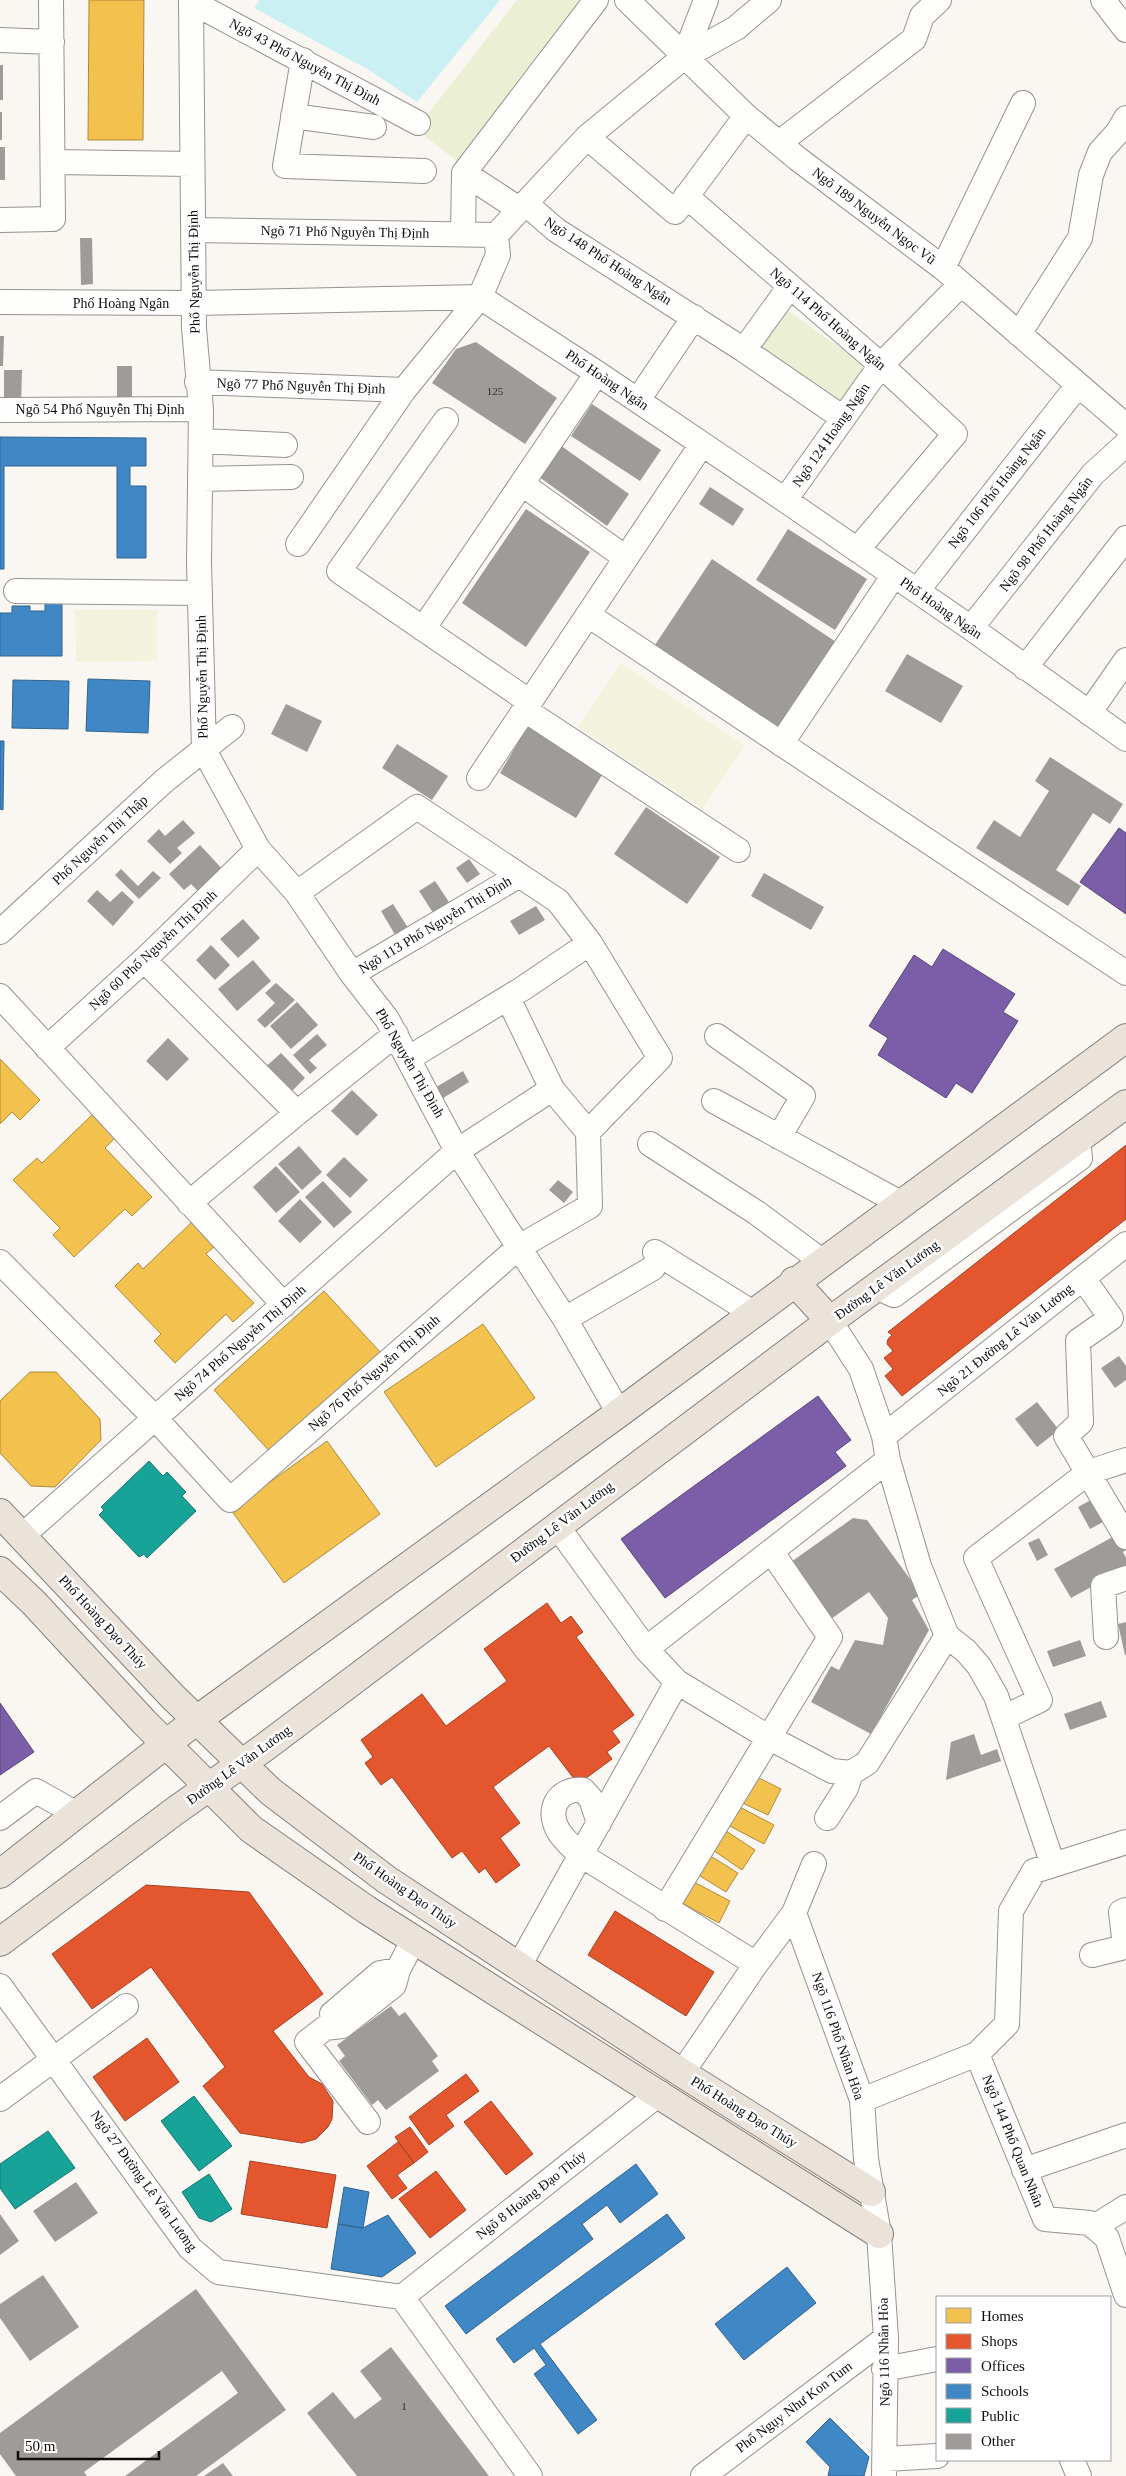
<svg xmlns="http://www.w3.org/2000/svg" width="1126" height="2476" viewBox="0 0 1126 2476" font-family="Georgia,serif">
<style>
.green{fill:#ebefd3}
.pitch{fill:#f2f3dd}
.water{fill:#caf0f3}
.homes{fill:#f2c14e;stroke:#ae8b3b}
.shops{fill:#e4572e;stroke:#a44124}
.offices{fill:#7b5ea7;stroke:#5a4679}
.schools{fill:#3f88c5;stroke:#30638e}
.public{fill:#17a398;stroke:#14766f}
.building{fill:#9e9b98}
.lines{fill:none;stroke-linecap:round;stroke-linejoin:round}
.minor-casing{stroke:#949391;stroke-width:26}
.major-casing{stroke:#82807e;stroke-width:30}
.minor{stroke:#fefefd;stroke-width:24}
.major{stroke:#ebe2d9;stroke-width:28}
.labels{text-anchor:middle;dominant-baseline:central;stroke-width:5;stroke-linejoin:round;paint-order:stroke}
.number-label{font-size:11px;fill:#323130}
.street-label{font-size:14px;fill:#0e0e0e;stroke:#fff}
</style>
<rect width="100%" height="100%" fill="#faf7f2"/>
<!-- green -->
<path class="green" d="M517 0H592L463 166 416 129Z
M784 308 869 368 840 407 756 348Z"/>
<!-- pitch -->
<path class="pitch" d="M75 610H157V661L76 662Z
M621 663 745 746 702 809 578 727Z"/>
<!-- water -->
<path class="water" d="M260 0H500L417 102 369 70 254 8Z"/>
<!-- homes -->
<path class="homes" d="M89 0H144L143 140H88Z
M0 1059 40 1100 20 1120 12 1112 0 1124Z
M93 1114 116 1137 105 1148 152 1197 132 1216 125 1209 74 1257 53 1235 60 1228 13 1180 37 1158 42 1163Z
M195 1219 218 1243 206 1254 254 1303 233 1322 226 1314 175 1363 154 1341 161 1334 115 1286 138 1263 143 1269Z
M324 1291 381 1353 271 1453 214 1390Z
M483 1324 535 1398 436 1467 384 1392Z
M30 1372H56L100 1419 101 1440 55 1487 31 1486 0 1453V1401Z
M327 1441 380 1514 284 1583 231 1510Z
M747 1772 781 1789 768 1815 734 1799Z
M734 1804 774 1825 764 1844 724 1823Z
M720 1827 755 1850 742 1870 707 1846Z
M704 1852 738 1873 726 1892 692 1871Z
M690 1880 730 1901 719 1923 678 1901Z"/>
<!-- shops -->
<path class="shops" d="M1126 1145V1219L902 1396 885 1376 893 1369 884 1358 893 1351 887 1344 888 1339 892 1335 888 1332Z
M547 1603 561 1623 571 1616 583 1632 576 1637 634 1715 612 1731 620 1742 607 1752 612 1759 578 1784 549 1746 493 1787 520 1823 500 1838 520 1865 496 1883 485 1868 479 1873 462 1851 452 1858 392 1777 381 1785 365 1763 373 1757 361 1740 422 1694 446 1726 507 1681 484 1649Z
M146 1885 249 1892 323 1994 273 2031 309 2077 322 2084 333 2101 332 2119 328 2127 316 2139 302 2143 240 2133 203 2086 225 2067 151 1967 92 2009 57 1961 52 1954Z
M615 1911 714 1972 686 2016 588 1955Z
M147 2038 179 2082 125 2121 93 2077Z
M466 2074 479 2091 446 2115 454 2126 429 2145 409 2117Z
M491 2101 533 2154 506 2175 464 2122Z
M410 2127 428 2152 414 2163 395 2137Z
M398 2142 414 2163 397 2175 407 2188 392 2199 367 2166Z
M250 2161 336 2175 327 2228 241 2214Z
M436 2171 466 2210 430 2238 399 2199Z"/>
<!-- offices -->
<path class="offices" d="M1119 828 1126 833V914L1080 882Z
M943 949 1015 994 1003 1012 1018 1021 972 1093 956 1083 946 1098 878 1055 888 1038 869 1026 914 955 932 967Z
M818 1396 851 1440 835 1452 846 1466 665 1598 621 1539Z
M0 1703 34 1752 0 1775Z"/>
<!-- schools -->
<path class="schools" d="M0 437 146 438V466H130V486H146V558H117V466H4V569H0Z
M45 602H62V656H0V613H12V606H30V611H45Z
M88 679 150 681 148 733 86 731Z
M13 680 69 681 68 729 12 728Z
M0 741H4L3 810 0 809Z
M636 2164 658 2194 620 2223 607 2205 582 2224 593 2239 466 2334 445 2306Z
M344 2187 369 2192 363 2228 338 2224Z
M667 2214 685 2238 540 2344 597 2420 578 2434 534 2374 546 2365 534 2348 514 2363 496 2339Z
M388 2215 416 2253 382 2277 331 2269 338 2224 363 2228Z
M787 2267 816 2303 744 2360 715 2324Z
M830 2418 869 2457 864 2476H828L830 2467 806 2442Z"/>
<!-- public -->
<path class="public" d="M149 1461 163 1476 167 1472 186 1492 182 1496 196 1511 147 1558 144 1554 139 1557 99 1515 104 1510 101 1507Z
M194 2096 232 2146 199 2171 161 2121Z
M48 2131 75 2168 15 2209 0 2188V2164Z
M209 2174 232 2209 211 2222 199 2218 182 2192Z"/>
<!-- building -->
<path class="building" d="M0 65H3V100H0Z
M0 112H2V140H0Z
M0 147H5V180H0Z
M80 238H92L93 284 81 285Z
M0 336H4L3 366H0Z
M476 342 557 398 525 444 432 383 456 349Z
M117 366H132V397H117Z
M4 370H22L21 404 4 403Z
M592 404 661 450 640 481 571 436Z
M557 443 629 494 607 526 535 474Z
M710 487 744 509 733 526 699 504Z
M526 509 590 552 526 647 462 603Z
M788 529 867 579 835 630 756 580Z
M712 559 839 644 779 734 651 651Z
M907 654 963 686 941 723 885 691Z
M286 704 322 721 307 752 271 734Z
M529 724 605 770 576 818 500 773Z
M397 744 448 776 432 800 382 768Z
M1050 757 1123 804 1110 824 1093 813 1056 870 1081 886 1068 906 976 848 994 820 1020 837 1049 791 1035 781Z
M646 807 720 857 687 904 614 854Z
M183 820 195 833 177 848 182 853 170 864 147 841 159 829 165 836Z
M200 845 225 872 201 894 191 884 184 890 169 874Z
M469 859 480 874 467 883 456 868Z
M121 869 138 886 153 871 161 878 139 899 115 875Z
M764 873 824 907 811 930 751 896Z
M435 881 453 908 437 919 419 891Z
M97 890 110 902 122 891 134 902 113 926 87 901Z
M393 904 410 931 397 938 381 911Z
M536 906 545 920 519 935 510 921Z
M243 919 260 938 238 958 220 939Z
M211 945 230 965 215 980 196 960Z
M253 960 271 981 237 1011 218 989Z
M276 983 295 1000 265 1028 257 1020 275 1003 265 993Z
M297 1002 318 1025 291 1049 270 1026Z
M317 1034 327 1045 309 1060 317 1068 310 1074 293 1055Z
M168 1038 189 1059 167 1081 146 1061Z
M281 1053 305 1078 286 1097 261 1071Z
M463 1071 469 1082 440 1100 433 1089Z
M352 1090 378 1115 357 1136 331 1111Z
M299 1146 322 1172 302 1190 278 1164Z
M344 1157 368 1180 350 1198 326 1175Z
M276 1166 300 1192 276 1213 253 1187Z
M558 1180 573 1192 564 1203 549 1190Z
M323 1181 352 1212 334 1228 305 1197Z
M300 1199 322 1222 300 1243 278 1221Z
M1119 1356 1126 1366V1380L1115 1388 1101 1368Z
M1037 1402 1059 1430 1037 1447 1015 1419Z
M1091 1500 1103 1522 1090 1529 1078 1507Z
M853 1518 867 1520 921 1594 912 1600 929 1630 871 1734 811 1702 831 1666 839 1670 855 1640 883 1645 888 1618 869 1592 831 1619 791 1562Z
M1120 1533 1126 1544V1550L1123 1552 1126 1558V1568L1071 1598 1054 1569Z
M1039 1538 1048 1555 1037 1561 1028 1543Z
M1126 1622V1655H1125L1118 1624Z
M1080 1640 1086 1656 1053 1667 1047 1651Z
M1101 1701 1107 1717 1070 1730 1064 1714Z
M974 1734 981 1755 997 1749 1001 1761 946 1780 951 1742Z
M391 2006 399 2016 405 2012 438 2056 432 2061 439 2071 386 2110 378 2100 372 2105 339 2061 345 2056 337 2045Z
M76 2182 98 2213 55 2242 33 2211Z
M0 2214 19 2241 0 2255Z
M43 2275 79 2327 30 2361 0 2318V2304Z
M196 2289 286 2410 196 2476H125L238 2393 222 2371 84 2472 87 2476H16L0 2454V2433Z
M391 2347 489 2476H357L307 2413 333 2392 355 2419 382 2399 360 2371Z
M223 2463 233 2476H204Z"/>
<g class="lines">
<!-- minor casing -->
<g class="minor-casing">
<path id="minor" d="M191 0 194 328 201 409 199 562 204 750 258 849 297 893 352 974 387 1019 457 1151 565 1319 619 1413
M627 0 746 116 798 159 943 268 1126 426
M1103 0 1126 30
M192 2 418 123
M0 40 52 42
M684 57 706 0
M303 60 285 166 424 171
M293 116 374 127
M587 137 675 212 746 116
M779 143 914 39 922 16 939 0
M53 162 192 164
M686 196 881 365 955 434 857 550
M525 203 556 230 744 350 843 418
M519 209 464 173 596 0
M0 220 53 219 51 0
M194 230 496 235
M463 234 464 173
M943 268 1023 103
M0 302 194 303 480 297 597 373 785 500 971 628 1126 739
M1019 334 1080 238 1091 175 1100 152 1118 132 1126 118
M744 350 790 286
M197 382 404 390
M638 400 694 317
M0 410 201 409
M446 420 339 571 530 702
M201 441 285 445
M201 479 291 477
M522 484 626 558
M785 500 881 365 961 284
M298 544 404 390 480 297 498 255 496 235 587 137 684 57 736 28 769 0
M16 591 200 593
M917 591 1078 385
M588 615 1126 973
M971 628 1093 474 1126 444
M423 629 597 373
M1025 668 1126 538
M525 710 738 850
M1089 713 1126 660
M781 744 894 575
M479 778 702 444
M297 893 417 807 558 901 590 943 660 1058 588 1132
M0 932 164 781 232 727
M144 960 297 1113
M352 974 518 876
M0 996 284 1305
M508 998 552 1089
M717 1036 803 1096 779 1137
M47 1048 144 960 258 849
M409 1058 522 989 590 943
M714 1101 902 1204
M650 1144 757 1213 823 1262
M189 1203 297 1113 396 1034
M655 1252 753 1313
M0 1262 155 1418 230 1500 519 1247 590 1206 588 1132
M1083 1278 1111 1318 1078 1341 1081 1422 1066 1436 1126 1537
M876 1287 894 1295 1080 1158 1078 1140
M565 1319 653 1268
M830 1321 861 1369 884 1436 888 1460 919 1566 947 1636 867 1763 851 1773
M884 1436 1126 1244
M557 1526 646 1649 677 1682 768 1737 832 1771 851 1773
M23 1535 457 1151 552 1089 588 1132
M947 1636 966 1651 979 1666 996 1696 1053 1865
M1106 1637 1103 1586 1126 1578
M646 1649 888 1460
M1005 1717 1040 1700 976 1558 1089 1472 1126 1460
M0 1818 36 1791 77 1814
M827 1818 846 1788 851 1773
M599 1823 591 1799 583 1790C557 1788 546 1810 559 1832 565 1841 573 1848 581 1855L756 1964
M665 1909 830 1637 771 1551
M794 1913 862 2100 866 2159 879 2234 886 2338 884 2476
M1092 1955 1125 1947 1121 1912 1126 1910
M519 1966 677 1682
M0 1986 190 2248 218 2272 402 2297
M332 2014 380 1973 398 1970
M977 2054 1045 2219 1090 2223 1107 2238 1126 2295
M682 2073 756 1964 794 1913 814 1864
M0 2099 126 2006
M862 2100 977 2054 1007 2024 1011 1911 1034 1871 1126 1842
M368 2122 307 2042 325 2028 342 2026 394 1985 398 1970 414 1939
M1024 2170 1126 2135
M1094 2227 1126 2207
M402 2297 660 2093
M402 2297 530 2476
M884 2369 937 2359
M886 2459 937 2456
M1072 2460 1079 2476
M703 2476 886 2338"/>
</g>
<!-- major casing -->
<g class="major-casing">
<path id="major" d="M794 1281 830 1321
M0 1513 172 1696 270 1791 387 1880 682 2073 871 2192
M0 1571 33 1602 145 1723 251 1829 367 1910 879 2234
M0 1874 198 1719 619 1413 1126 1038
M0 1942 175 1811 265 1747 830 1321 1126 1104"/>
</g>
<!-- minor -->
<use href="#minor" class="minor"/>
<!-- major -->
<use href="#major" class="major"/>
</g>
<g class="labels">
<!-- number labels -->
<g class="number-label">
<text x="495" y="391">125</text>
<text x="404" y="2406">1</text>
</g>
<!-- street labels -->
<g class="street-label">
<text transform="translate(305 62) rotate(28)">Ngõ 43 Phố Nguyễn Thị Định</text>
<text transform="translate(874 216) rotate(37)">Ngõ 189 Nguyễn Ngọc Vũ</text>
<text transform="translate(345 232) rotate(1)">Ngõ 71 Phố Nguyễn Thị Định</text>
<text transform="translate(608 261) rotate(33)">Ngõ 148 Phố Hoàng Ngân</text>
<text transform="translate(194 272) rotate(-91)">Phố Nguyễn Thị Định</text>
<text x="121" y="303">Phố Hoàng Ngân</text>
<text transform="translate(828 319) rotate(41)">Ngõ 114 Phố Hoàng Ngân</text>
<text transform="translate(607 380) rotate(34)">Phố Hoàng Ngân</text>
<text transform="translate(301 386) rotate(2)">Ngõ 77 Phố Nguyễn Thị Định</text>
<text x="100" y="409">Ngõ 54 Phố Nguyễn Thị Định</text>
<text transform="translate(831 435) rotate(-55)">Ngõ 124 Hoàng Ngân</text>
<text transform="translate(997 488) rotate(-52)">Ngõ 106 Phố Hoàng Ngân</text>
<text transform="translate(1046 534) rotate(-52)">Ngõ 98 Phố Hoàng Ngân</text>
<text transform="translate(941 608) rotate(35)">Phố Hoàng Ngân</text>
<text transform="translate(202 677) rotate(-91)">Phố Nguyễn Thị Định</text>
<text transform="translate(100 840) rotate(-43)">Phố Nguyễn Thị Thập</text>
<text transform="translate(435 925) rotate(-31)">Ngõ 113 Phố Nguyễn Thị Định</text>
<text transform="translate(153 950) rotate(-43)">Ngõ 60 Phố Nguyễn Thị Định</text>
<text transform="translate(410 1063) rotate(60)">Phố Nguyễn Thị Định</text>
<text transform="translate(887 1280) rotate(-36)">Đường Lê Văn Lương</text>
<text transform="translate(1005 1340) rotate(-39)">Ngõ 21 Đường Lê Văn Lương</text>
<text transform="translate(240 1343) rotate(-41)">Ngõ 74 Phố Nguyễn Thị Định</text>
<text transform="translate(374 1373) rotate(-41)">Ngõ 76 Phố Nguyễn Thị Định</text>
<text transform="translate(562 1522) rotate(-37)">Đường Lê Văn Lương</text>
<text transform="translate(103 1622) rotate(47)">Phố Hoàng Đạo Thúy</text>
<text transform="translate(239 1765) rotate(-36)">Đường Lê Văn Lương</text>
<text transform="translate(405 1890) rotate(35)">Phố Hoàng Đạo Thúy</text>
<text transform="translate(838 2036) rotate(71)">Ngõ 116 Phố Nhân Hòa</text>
<text transform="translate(744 2112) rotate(32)">Phố Hoàng Đạo Thúy</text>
<text transform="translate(1013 2141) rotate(68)">Ngõ 144 Phố Quan Nhân</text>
<text transform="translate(144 2181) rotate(54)">Ngõ 27 Đường Lê Văn Lương</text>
<text transform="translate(531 2195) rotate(-38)">Ngõ 8 Hoàng Đạo Thúy</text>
<text transform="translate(884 2352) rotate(-91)">Ngõ 116 Nhân Hòa</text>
<text transform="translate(794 2407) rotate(-37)">Phố Ngụy Như Kon Tum</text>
</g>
</g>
<!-- legend -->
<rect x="936" y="2296" width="175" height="165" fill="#ffffff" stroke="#9f9f9f"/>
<rect x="946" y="2308" width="25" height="15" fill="#f2c14e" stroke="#9f9f9f"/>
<text x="981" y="2321" font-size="15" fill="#0e0e0e">Homes</text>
<rect x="946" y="2334" width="25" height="15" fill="#e4572e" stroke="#9f9f9f"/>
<text x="981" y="2346" font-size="15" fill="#0e0e0e">Shops</text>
<rect x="946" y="2358" width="25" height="15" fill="#7b5ea7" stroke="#9f9f9f"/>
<text x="981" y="2371" font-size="15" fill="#0e0e0e">Offices</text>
<rect x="946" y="2384" width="25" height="15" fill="#3f88c5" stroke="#9f9f9f"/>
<text x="981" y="2396" font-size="15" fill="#0e0e0e">Schools</text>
<rect x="946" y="2408" width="25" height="15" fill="#17a398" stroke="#9f9f9f"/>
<text x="981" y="2421" font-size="15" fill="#0e0e0e">Public</text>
<rect x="946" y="2434" width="25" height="15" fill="#9e9b98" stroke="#9f9f9f"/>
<text x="981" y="2446" font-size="15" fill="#0e0e0e">Other</text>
<!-- scale -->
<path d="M18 2451v8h141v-8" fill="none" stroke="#0e0e0e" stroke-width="2.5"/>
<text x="25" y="2451" font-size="15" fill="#0e0e0e" stroke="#ffffff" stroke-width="4" paint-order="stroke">50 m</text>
</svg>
